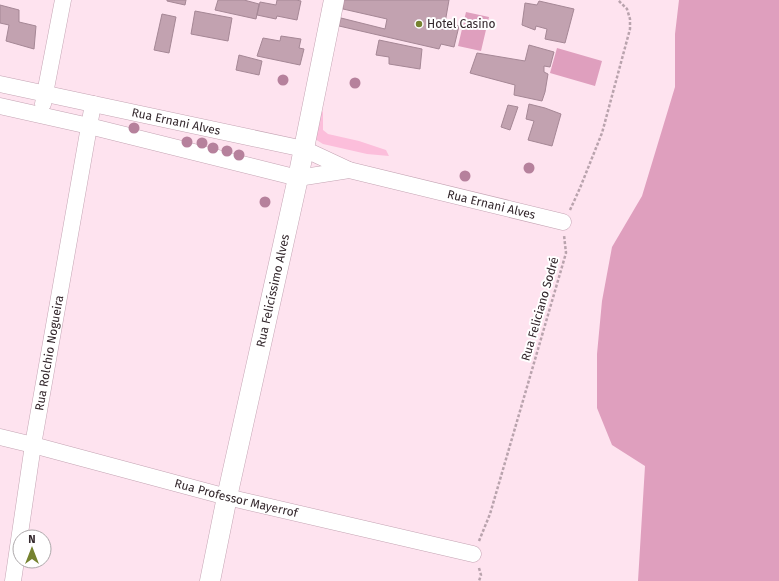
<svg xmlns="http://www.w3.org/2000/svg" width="779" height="581" viewBox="0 0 779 581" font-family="'Fira Sans',sans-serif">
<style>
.green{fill:#fcbedb}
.water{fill:#df9fbe}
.building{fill:#c2a2b0;stroke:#a58795}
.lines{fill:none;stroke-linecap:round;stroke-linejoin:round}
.minor-casing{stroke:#c4a4b3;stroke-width:17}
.tertiary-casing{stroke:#c4a4b3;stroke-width:21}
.path{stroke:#b9a3ad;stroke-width:2.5;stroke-dasharray:3 2;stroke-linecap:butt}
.minor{stroke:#fff;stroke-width:16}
.tertiary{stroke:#fff;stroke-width:20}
.tree{fill:#b6819c}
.poi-dot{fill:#75822f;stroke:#fff;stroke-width:1.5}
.labels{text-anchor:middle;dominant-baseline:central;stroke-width:4;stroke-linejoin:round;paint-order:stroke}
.poi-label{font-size:12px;fill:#34282d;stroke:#fff;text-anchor:start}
.street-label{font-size:12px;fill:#34282d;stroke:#fff}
</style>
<rect width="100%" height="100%" fill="#fee3ef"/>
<!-- green -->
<path class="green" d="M323 111V130L328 134 359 141 386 150 389 156 367 154 323 144 315 139 316 119Z"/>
<!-- water -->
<path class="water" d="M679 0H779V581H638L645 466 612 445 597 408V354L602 301 612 247 642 196 675 87V34Z
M466 12 489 17 481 51 458 46Z
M557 48 602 61 595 86 550 73Z"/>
<!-- building -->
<path class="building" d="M167 0H186L185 5 167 1Z
M218 0H244L259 4 256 19 215 10Z
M277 0H296L301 1 297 20 277 16 276 19 257 15 260 2 276 5Z
M344 0H449L445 23 459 26 454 47 441 44 439 49 339 26 341 18 385 29 387 19 343 9Z
M539 1 574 9 565 43 545 39 547 29 536 26 535 30 522 25 525 3 537 5Z
M0 5 19 10V22L36 26 34 49 6 41 9 25 0 23Z
M195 11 232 18 228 41 191 34Z
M162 14 176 17 169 53 154 50Z
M281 36 301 39 299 48 304 49 300 65 257 56 263 38 280 41Z
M379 40 422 49 420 69 389 64V57L376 55Z
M529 45 554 52 550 67 544 66V72L548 74 545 92 542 101 514 95 515 85 470 73 477 53 525 61Z
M239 55 262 61 259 75 236 70Z
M529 104 545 108 561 114 552 146 528 140 534 121 526 119Z
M508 105 518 107 510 130 501 127Z"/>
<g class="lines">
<!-- minor casing -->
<g class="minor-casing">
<g id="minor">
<path id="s1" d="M0 84 304 149 349 170 563 222"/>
<path d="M43 104 63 0"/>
<path d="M0 106 89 126 298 178 349 170"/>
<path id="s2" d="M0 437 33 445 227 497 473 554"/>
<path id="s3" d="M13 581 33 445 93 104"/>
</g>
</g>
<!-- tertiary casing -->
<g class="tertiary-casing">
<g id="tertiary">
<path id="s4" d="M210 581 227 497 298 178 334 0"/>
</g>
</g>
<!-- path -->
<path class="path" d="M570 210 580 188 602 133 630 29V19L627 9 618 0
M479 541 490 514 566 253 564 235
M479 568 481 575 479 581"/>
<!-- minor -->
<use href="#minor" class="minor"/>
<!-- tertiary -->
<use href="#tertiary" class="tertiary"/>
</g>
<!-- trees -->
<g class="tree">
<circle cx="283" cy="80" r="5.5"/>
<circle cx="355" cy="83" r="5.5"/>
<circle cx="134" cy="128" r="5.5"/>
<circle cx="187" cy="142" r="5.5"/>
<circle cx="202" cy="143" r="5.5"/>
<circle cx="213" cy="148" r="5.5"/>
<circle cx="227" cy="151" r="5.5"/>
<circle cx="239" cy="155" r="5.5"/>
<circle cx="529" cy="168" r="5.5"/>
<circle cx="465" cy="176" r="5.5"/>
<circle cx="265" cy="202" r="5.5"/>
</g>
<!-- markers -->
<circle class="poi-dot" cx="419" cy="24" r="4"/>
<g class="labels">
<!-- poi labels -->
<g class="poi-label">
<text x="427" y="24">Hotel Casino</text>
</g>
<!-- street labels -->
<g class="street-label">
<text stroke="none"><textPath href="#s1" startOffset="180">Rua Ernani Alves</textPath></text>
<text stroke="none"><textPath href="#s1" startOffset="507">Rua Ernani Alves</textPath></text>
<text stroke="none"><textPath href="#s4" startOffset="297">Rua Felicíssimo Alves</textPath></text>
<text transform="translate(540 309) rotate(-74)">Rua Feliciano Sodré</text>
<text stroke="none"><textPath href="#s3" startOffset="231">Rua Rolchio Nogueira</textPath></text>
<text stroke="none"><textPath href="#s2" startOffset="244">Rua Professor Mayerrof</textPath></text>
</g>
</g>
<!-- north arrow -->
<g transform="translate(32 549)"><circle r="19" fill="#ffffff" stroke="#aea9ab"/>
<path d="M0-3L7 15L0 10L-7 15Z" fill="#75822f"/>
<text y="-6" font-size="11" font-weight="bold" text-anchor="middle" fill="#34282d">N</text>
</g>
</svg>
